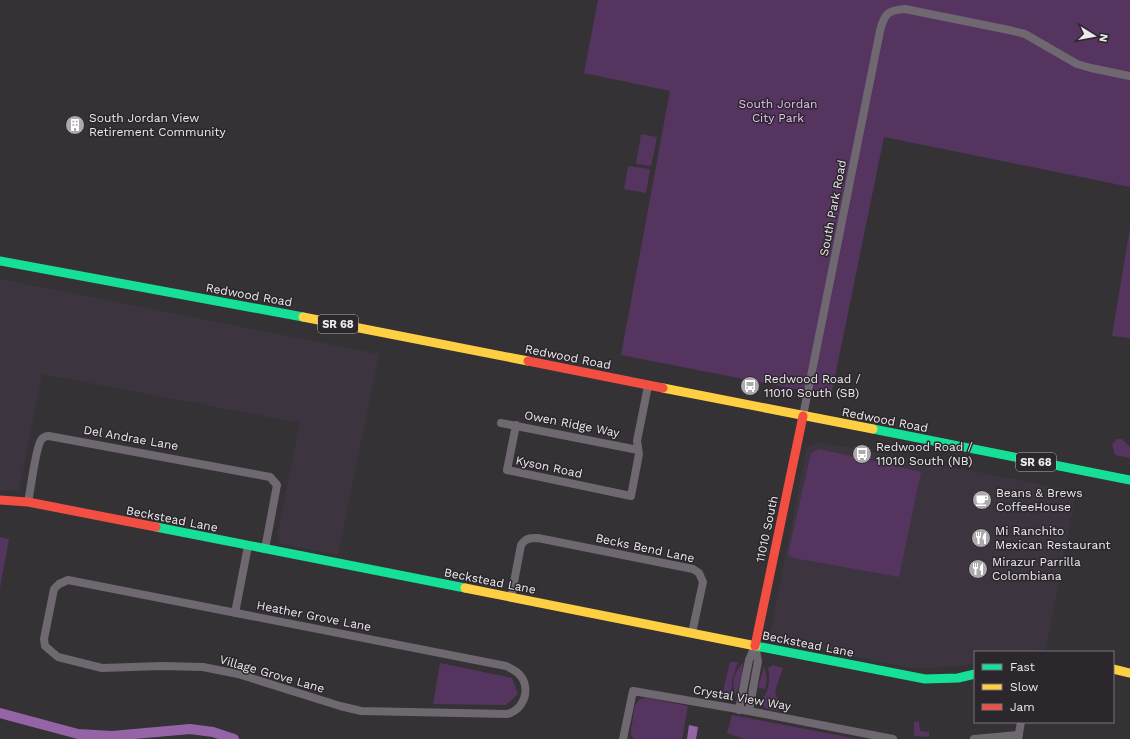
<svg xmlns="http://www.w3.org/2000/svg" width="1130" height="739" viewBox="0 0 1130 739" font-family="'Work Sans',sans-serif">
<style>
.built{fill:#3c353f}
.green{fill:#55355f}
.water{fill:#9564a7}
.lines{fill:none;stroke-linecap:round;stroke-linejoin:round}
.canal{stroke:#9564a7;stroke-width:10}
.street{stroke:#6f6871;stroke-width:8}
.fast{stroke:#16e098;stroke-width:9}
.slow{stroke:#ffcf43;stroke-width:9}
.jam{stroke:#f24e42;stroke-width:9}
.labels{text-anchor:middle;dominant-baseline:central;stroke-width:3;stroke-linejoin:round;paint-order:stroke}
.shield{fill:#2b272c;stroke:#b3b0b4;stroke-width:1}
.shield-label{font-size:11px;font-weight:bold;fill:#edeaee}
.park-label{font-size:12px;fill:#e9bef8;stroke:#2b272c}
.poi-label{font-size:12px;fill:#edeaee;stroke:#2b272c;text-anchor:start}
.street-label{font-size:12px;fill:#edeaee;stroke:#2b272c}
</style>
<rect width="100%" height="100%" fill="#343235"/>
<!-- built -->
<path class="built" d="M0 279 379 354 338 555 281 544 279 540 278 533 300 423 42 374 19 492 0 490Z
M821 442 1076 491 1046 649 1027 652H975V663L961 666 916 669 777 641 770 633 773 619 806 451 809 446Z"/>
<!-- green -->
<path class="green" d="M598 0H1130V187L884 137 831 396 621 355 670 91 584 73Z
M641 134 657 137 651 166 636 164Z
M628 166 650 169 646 193 624 189Z
M1130 228V338L1112 336Z
M1117 439H1122L1130 447V458L1115 455 1112 444Z
M819 449 921 472 899 577 793 558 788 554 811 453Z
M0 537 9 539 0 588Z
M730 662H738L732 680 731 699 723 700 715 699 716 691 723 692Z
M743 662 742 676 736 696C730 681 734 674 743 662Z
M440 663 512 678 518 694 506 705 433 704Z
M773 665 783 668 775 691 779 703 778 711 767 709 761 704C768 690 771 685 768 668Z
M764 666 767 678 765 689 758 688Z
M647 698 688 706 682 739H634L631 735V730L635 705 640 699Z
M732 715 858 739H744L727 733Z
M919 721 920 731 929 732V737L914 736V722Z"/>
<!-- water -->
<path class="water" d="M689 725 698 727 696 739H687Z"/>
<g class="lines">
<!-- canal -->
<path class="canal" d="M0 713 78 734 112 736 190 729 213 732 234 739"/>
<!-- street -->
<path class="street" d="M803 416 880 31C884 14 888 10 905 9L1009 30 1025 34 1077 64 1091 68 1130 76
M501 423 638 450
M516 425 507 470 631 496 639 454 637 441 648 386
M28 502C31 489 35 450 41 440 43 437 46 436 49 436L270 477 277 485 265 549
M68 580 506 666C510 668 516 671 519 674 532 688 524 710 507 714L361 711 340 706 238 674 203 667 162 666 102 668 58 657 45 646 44 639 54 589 59 584Z
M511 598 521 545C526 538 530 538 538 538L693 569 699 573 703 582 692 633
M235 613 248 546
M739 710 749 660 755 646
M749 711 758 661 755 646
M623 739 633 691 749 711 893 739
M974 739 1019 735
M1018 739 1021 722"/>
<!-- fast -->
<path class="fast" d="M0 261 303 317
M873 429 1130 480
M156 527 465 588
M756 646 925 679 958 678 975 674"/>
<!-- slow -->
<path class="slow" d="M303 317 528 361
M663 388 873 429
M465 588 756 646
M1113 669 1130 673"/>
<!-- jam -->
<path class="jam" d="M528 361 663 388
M0 500 28 502 156 527
M755 646 803 416"/>
</g>
<!-- icons -->
<defs>
<g id="building-disc" transform="scale(1)"><circle r="9.5" fill="#acaaad" stroke="#2b272c"/><path d="M-4-6H4V6H1V3H-1V6H-4ZM-2.5-4.3h1.7v1.8h-1.7ZM.8-4.3h1.7v1.8H.8ZM-2.5-1h1.7V.8h-1.7ZM.8-1h1.7V.8H.8Z" fill="#fff"/></g>
<g id="bus-disc" transform="scale(1)"><circle r="9.5" fill="#acaaad" stroke="#2b272c"/><path d="M-5-6H5V4H4V6H2V4H-2V6H-4V4H-5ZM-3.5-4V0h7V-4ZM-3.5 1.2v1.5H-2V1.2ZM2 1.2v1.5H3.5V1.2Z" fill="#fff"/></g>
<g id="cafe-disc" transform="scale(1)"><circle r="9.5" fill="#acaaad" stroke="#2b272c"/><path d="M-5.5-4.5H6V0H3Q3 3.5 0 3.5H-2.5Q-5.5 3.5-5.5 0ZM3-3.2v2h1.7v-2ZM-6 4.5H4V6H-6Z" fill="#fff"/></g>
<g id="restaurant-disc" transform="scale(1)"><circle r="9.5" fill="#acaaad" stroke="#2b272c"/><path d="M-5-6h1v4h1v-4h1v4h1v-4h1v5L-1.5 .5V6h-2V.5L-5-1ZM5-6V6H3V1.5H1.5Q1.5-4 5-6Z" fill="#fff"/></g>
</defs>
<g fill-rule="evenodd">
<use href="#building-disc" x="75" y="125"/>
<use href="#bus-disc" x="750" y="386"/>
<use href="#bus-disc" x="862" y="454"/>
<use href="#cafe-disc" x="982" y="500"/>
<use href="#restaurant-disc" x="981" y="538"/>
<use href="#restaurant-disc" x="978" y="569"/>
</g>
<g class="labels">
<!-- shield labels -->
<g class="shield">
<rect x="318" y="315" width="40" height="18" rx="3"/>
<rect x="1016" y="453" width="40" height="18" rx="3"/>
</g>
<g class="shield-label">
<text x="338" y="324">SR 68</text>
<text x="1036" y="462">SR 68</text>
</g>
<!-- park labels -->
<g class="park-label">
<text x="778" y="104">South Jordan<tspan x="778" dy="14">City Park</tspan></text>
</g>
<!-- poi labels -->
<g class="poi-label">
<text x="89" y="118">South Jordan View<tspan x="89" dy="14">Retirement Community</tspan></text>
<text x="764" y="379">Redwood Road /<tspan x="764" dy="14">11010 South (SB)</tspan></text>
<text x="876" y="447">Redwood Road /<tspan x="876" dy="14">11010 South (NB)</tspan></text>
<text x="996" y="493">Beans &amp; Brews<tspan x="996" dy="14">CoffeeHouse</tspan></text>
<text x="995" y="531">Mi Ranchito<tspan x="995" dy="14">Mexican Restaurant</tspan></text>
<text x="992" y="562">Mirazur Parrilla<tspan x="992" dy="14">Colombiana</tspan></text>
</g>
<!-- street labels -->
<g class="street-label">
<text transform="translate(833 208) rotate(-79)">South Park Road</text>
<text transform="translate(249 295) rotate(10)">Redwood Road</text>
<text transform="translate(568 357) rotate(11)">Redwood Road</text>
<text transform="translate(885 420) rotate(11)">Redwood Road</text>
<text transform="translate(572 424) rotate(11)">Owen Ridge Way</text>
<text transform="translate(131 438) rotate(10)">Del Andrae Lane</text>
<text transform="translate(549 467) rotate(12)">Kyson Road</text>
<text transform="translate(172 519) rotate(11)">Beckstead Lane</text>
<text transform="translate(767 529) rotate(-78)">11010 South</text>
<text transform="translate(645 548) rotate(12)">Becks Bend Lane</text>
<text transform="translate(490 581) rotate(11)">Beckstead Lane</text>
<text transform="translate(314 616) rotate(11)">Heather Grove Lane</text>
<text transform="translate(808 644) rotate(11)">Beckstead Lane</text>
<text transform="translate(272 674) rotate(16)">Village Grove Lane</text>
<text transform="translate(742 698) rotate(10)">Crystal View Way</text>
</g>
</g>
<!-- legend -->
<rect x="974" y="651" width="140" height="72" fill="#2b272c" stroke="#79757a"/>
<rect x="982" y="664" width="20" height="6" fill="#16e098" stroke="#79757a"/>
<text x="1010" y="671" font-size="12" fill="#edeaee">Fast</text>
<rect x="982" y="684" width="20" height="6" fill="#ffcf43" stroke="#79757a"/>
<text x="1010" y="691" font-size="12" fill="#edeaee">Slow</text>
<rect x="982" y="704" width="20" height="6" fill="#f24e42" stroke="#79757a"/>
<text x="1010" y="711" font-size="12" fill="#edeaee">Jam</text>
<!-- north arrow -->
<g transform="translate(1094 36) rotate(101)" stroke="#2b272c" stroke-width="3" paint-order="stroke">
<path d="M0-3L7 15L0 10L-7 15Z" fill="#edeaee"/>
<text y="-6" font-size="11" font-weight="bold" text-anchor="middle" fill="#edeaee">N</text>
</g>
</svg>
